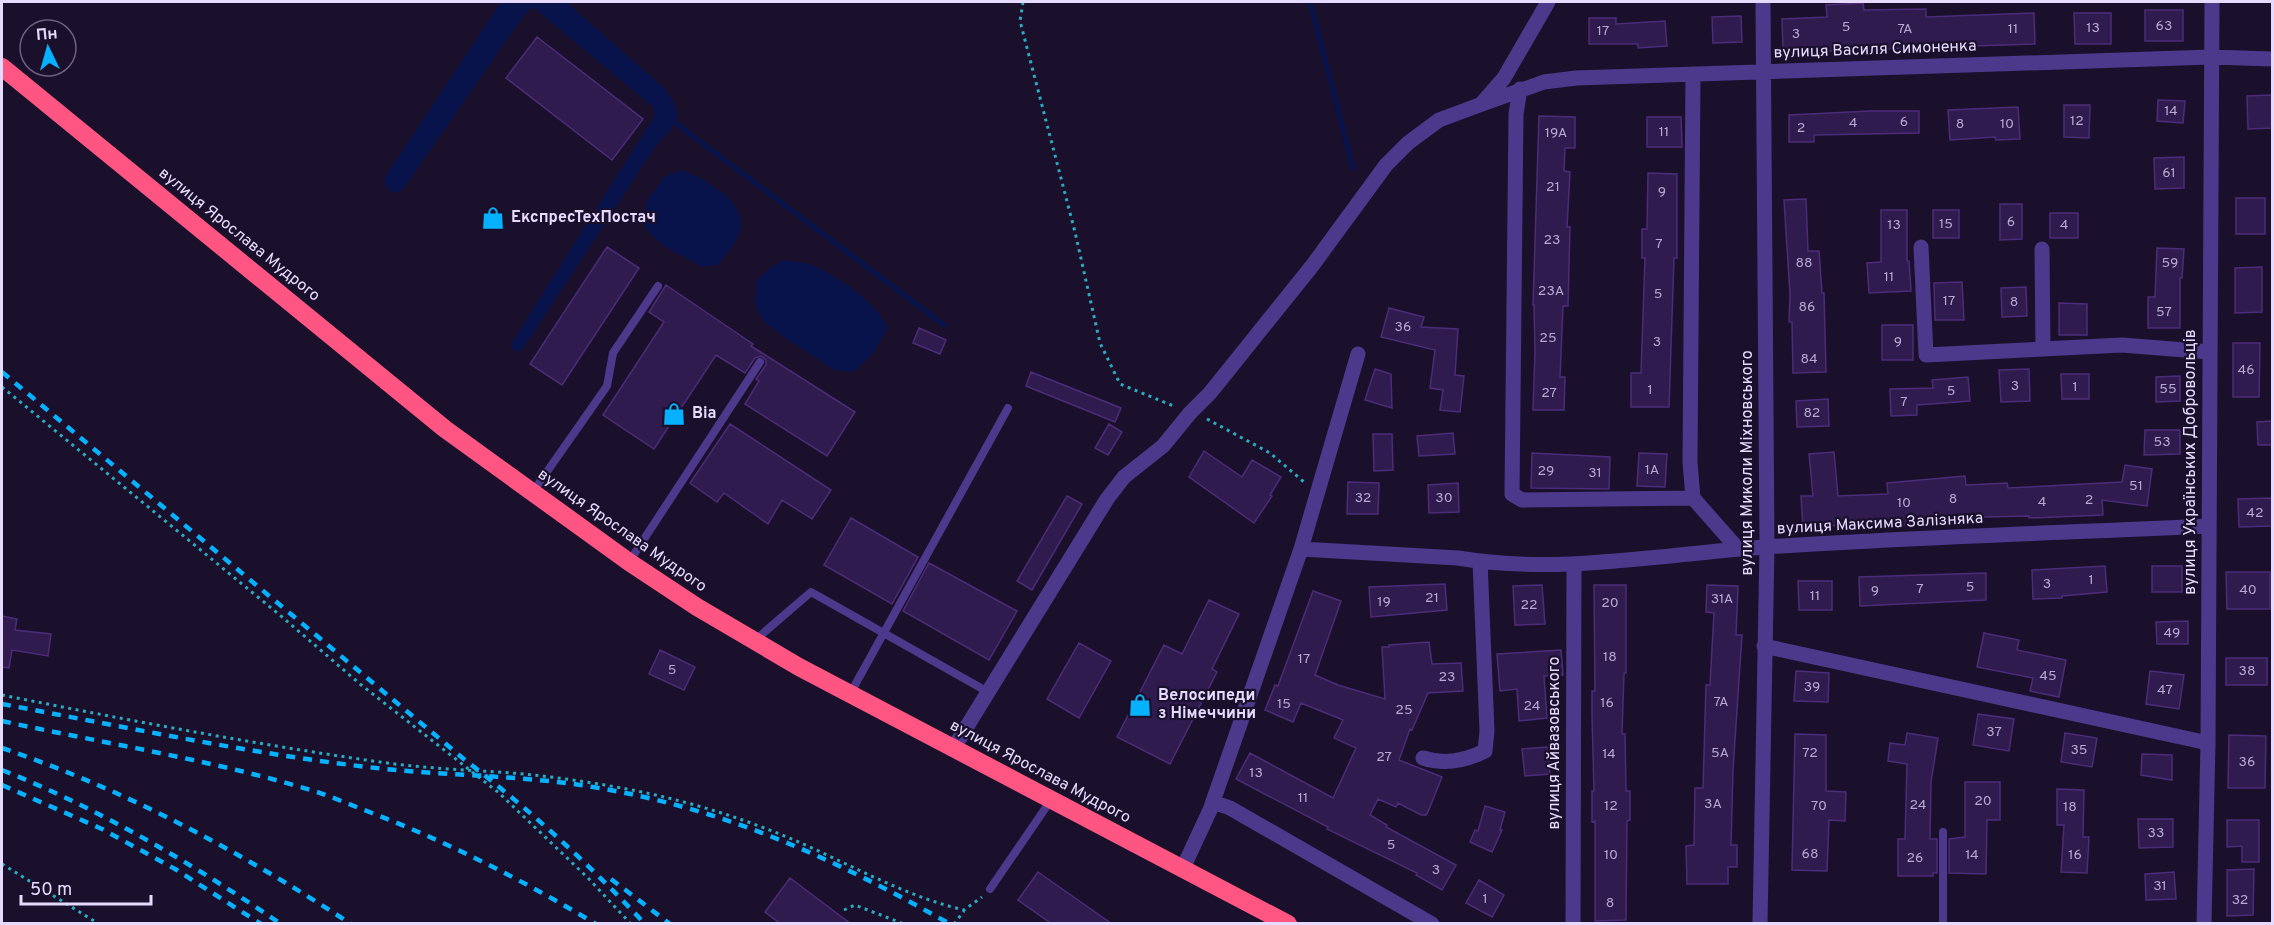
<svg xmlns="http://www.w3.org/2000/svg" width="2274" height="925" viewBox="0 0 2274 925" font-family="Overpass,sans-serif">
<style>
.water{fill:#08134b}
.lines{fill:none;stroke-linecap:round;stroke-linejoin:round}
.stream{stroke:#08134b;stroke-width:5}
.building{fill:#2f1b4d;stroke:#4c2c7a;stroke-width:1.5}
.path{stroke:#2babc1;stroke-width:3;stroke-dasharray:3 4.5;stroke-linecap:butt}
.lane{stroke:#4d398c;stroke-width:8}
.street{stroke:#4d398c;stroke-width:15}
.highway{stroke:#ff5582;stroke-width:18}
.rail{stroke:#06b2ff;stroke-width:4.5;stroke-dasharray:9 8;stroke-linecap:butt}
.labels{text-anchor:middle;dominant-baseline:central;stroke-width:4.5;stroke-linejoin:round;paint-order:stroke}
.number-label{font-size:14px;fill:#b8aad2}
.street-label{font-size:16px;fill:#e6daff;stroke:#1a102b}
.poi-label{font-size:16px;font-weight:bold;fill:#e6daff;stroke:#1a102b;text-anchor:start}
</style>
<rect width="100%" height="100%" fill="#1a102b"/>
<!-- water -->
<path class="water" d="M501 2H566L664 88 673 101 678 115 669 132 655 147 522 350 517 352 512 348 511 344 655 115 653 107 534 8 529 10 520 21 403 189 399 192H392L385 185V177Z
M681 170C701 177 743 199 741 225 740 240 727 253 718 265L702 267 664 246 647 231 643 218 648 199 665 176Z
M783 260C793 262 806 262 816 267 843 280 875 302 888 328L873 353 854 372 834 370 787 339 764 322 755 304 757 280 768 269Z"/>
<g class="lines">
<!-- stream -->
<path class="stream" d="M1310 2 1353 168
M670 119 944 325"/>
</g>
<!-- building -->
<path class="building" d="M1863 3 1864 10 1926 9V17L2034 13 2035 44 1828 51V48L1783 50 1782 19 1827 17 1826 5Z
M2145 10H2183V41H2145Z
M2074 13H2111V44H2075Z
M1741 16 1742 42 1713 43 1712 17Z
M1589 18H1616V24L1665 21 1667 46 1638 48V44H1589Z
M537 37 643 119 612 160 506 78Z
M2272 95V128L2248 129 2247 96Z
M2158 100 2185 101 2183 123 2157 121Z
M2064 105H2090L2089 138 2064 137Z
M2018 107 2020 139 1996 140 1995 137 1950 140 1948 110Z
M1870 111H1919V133L1814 135V142H1789V115Z
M1539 116 1575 117V148H1565L1564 171 1570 172 1567 227H1570L1568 306H1563L1560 377H1565L1564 410H1533L1535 352 1534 305H1533Z
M1647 117H1681L1682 147H1647Z
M2184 157V188L2155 189 2154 158Z
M1648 173 1677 174V258H1674L1669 407H1631V373H1641L1645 258H1642V229H1647Z
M2236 198H2265V234H2236Z
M1806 199 1808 251H1819L1822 293H1824L1826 372 1793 373 1792 322H1789L1790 294 1784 200Z
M2000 204H2022V239L2000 240Z
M1881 210H1907V261H1909L1911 291 1869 293 1867 263 1881 262Z
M1933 210H1959V238H1933Z
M2050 213H2078V238H2050Z
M607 247 639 268 562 385 530 364Z
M2157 248 2184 249 2182 278H2180V328H2148V297H2155Z
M2262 267V312L2235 313V268Z
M1962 282 1964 320H1935L1934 283Z
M666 285 753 344 751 346 855 412 827 456 745 404 759 381 756 379 766 365V360L761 356 755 358 745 373 716 355 654 449 603 415 664 322 649 312Z
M2026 287 2027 316 2002 317 2001 288Z
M2059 303 2087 304V335H2059Z
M1389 308 1424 317 1421 327 1458 329 1455 375 1464 376 1460 412 1440 410 1443 390 1430 388 1435 350 1381 337Z
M1882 325H1913V360H1882Z
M919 328 946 340 940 354 913 343Z
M2233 343H2260L2259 397H2233Z
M1375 369 1391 374 1392 408 1365 400Z
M2029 369 2030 401 2001 402 1999 370Z
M1031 372 1121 408 1115 422 1026 386Z
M2061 374H2089V399H2062Z
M2180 376V401L2156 402V377Z
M1968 377 1970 401 1917 405V415L1891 416 1890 389 1933 388 1932 380Z
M1828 399 1829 426 1797 427 1796 401Z
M2272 421V445H2258L2257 422Z
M730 424 831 490 812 519 782 500 768 524 724 493 717 502 690 483Z
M1109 424 1122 432 1108 455 1095 448Z
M2145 430H2180V454L2144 455Z
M1453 433 1455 454 1419 456 1417 436Z
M1373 434H1392L1393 470 1374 471Z
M1204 451 1242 477 1252 460 1281 477 1270 495 1272 496 1254 523 1189 477Z
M1834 452 1838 496 1888 494 1887 483 1965 476 1966 485 2007 483 2008 488 2122 482 2125 465 2152 469 2147 506 2102 500 2103 515 2029 518V516L1985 517 1891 526V523L1803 527 1801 496H1813L1809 454Z
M1532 453 1610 457 1609 489 1531 488Z
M1639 453 1667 454 1665 487 1637 486Z
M1348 482 1379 483 1378 514H1347Z
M1458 483 1459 512 1429 513 1428 485Z
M1067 496 1082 504 1032 590 1017 581Z
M2272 498V526L2239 527 2238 499Z
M851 518 918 557 892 604 824 565Z
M929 563 1017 611 989 660 903 611Z
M2105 566 2107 592 2062 596V598L2033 599 2032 570Z
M2152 566H2182V592H2152Z
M2226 572H2270V609H2227Z
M1986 573V600L1860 606 1859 577Z
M1798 581H1832V610H1799Z
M1445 584 1447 610 1371 617 1369 587Z
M1542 585 1545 624 1515 625 1513 586Z
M1594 585H1626V673H1624L1622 734H1625L1626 791H1630V820L1627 821 1626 920 1595 921V821L1592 822V791H1594L1592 715V691H1595Z
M1707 585 1738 586 1736 635H1742L1733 770 1731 845H1737V867H1728V884H1687L1686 846 1694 845 1695 788H1703L1706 685H1710L1714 613 1706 612Z
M1313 591 1341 601 1315 675 1338 685 1385 699 1382 647H1389V645L1429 642 1432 664 1461 663 1463 691 1428 693 1412 730 1410 729 1399 760 1442 777 1428 812 1426 815H1421L1398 803 1396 807 1378 799 1370 815 1387 825 1386 827 1456 865 1442 890 1416 875 1417 873 1327 829 1328 827 1236 779 1250 753 1333 798 1356 748 1334 738 1343 720 1301 703 1293 722 1265 710 1275 685 1278 686Z
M1209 600 1239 614 1212 669 1217 672 1170 764 1117 737 1164 645 1182 654Z
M2 616 17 619 15 630 51 634 48 656 12 650 9 668 2 667Z
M2188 621V644H2157L2156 622Z
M1984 633 2019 640 2017 650 2066 660 2059 697 2030 691 2033 678 1977 667Z
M1079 643 1111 661 1079 718 1047 699Z
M660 650 695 667 684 690 649 674Z
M1561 650 1563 675 1544 676 1547 718 1519 721 1517 689 1500 691 1497 654Z
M2226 658H2267V685H2226Z
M1796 671 1829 673 1828 702 1794 701Z
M2150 671 2184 675 2179 709 2146 704Z
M1978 714 2014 719 2009 751 1973 745Z
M1907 733 1938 738 1931 782 1930 839H1937V873H1933V876H1898V839H1905L1907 764 1888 761 1890 743 1905 745Z
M2065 733 2097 738 2092 767 2061 762Z
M1795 734 1826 735V791L1846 792 1845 821 1829 820 1827 871 1792 870Z
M2229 735 2266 736 2265 788H2228Z
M1548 747 1550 774 1525 776 1522 749Z
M2142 754 2172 755V780L2141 775Z
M1965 782H2000V820H1987L1986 874 1949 873V839L1965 837Z
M2057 789 2084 790 2083 837H2089L2087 873 2061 872 2064 825H2057Z
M1485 806 1505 812 1500 830H1502L1492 852 1470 842 1475 830 1478 831Z
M2138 819H2173V847L2139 848Z
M2227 820H2259V862H2242V846L2227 847Z
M2254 869 2253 915 2227 916V870Z
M1038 872 1112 924H1052L1018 900Z
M2174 872 2176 899 2146 900 2145 874Z
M790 878 851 924H781L765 912Z
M1479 880 1504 895 1492 917 1466 903Z"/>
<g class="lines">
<!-- path -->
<path class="path" d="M1023 2 1020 21 1075 232 1100 343 1120 384 1176 407
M2 387 281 616 360 684 499 793 588 878 631 924
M1207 419 1270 453 1304 482
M2 695C127 720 253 744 380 762 427 769 476 770 524 774 563 778 603 784 642 792 694 803 745 819 794 840 850 864 904 896 964 910L982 897
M2 864 99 924
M844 910 855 905 904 924
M954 924 964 911"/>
<!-- lane -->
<path class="lane" d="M532 493 607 386 613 353 658 286
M629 562 760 362
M754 641 811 592 988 692
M850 694 1008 408
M1943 832V924
M990 889 1051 800"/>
<!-- street -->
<path class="street" d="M1693 74 1690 462 1693 498
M1520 89 1516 114 1512 494 1522 500 1693 498 1738 549
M1483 102 1504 78 1548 2
M1921 247 1926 355 2043 349 2042 249
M2043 349 2122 345 2210 352
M1301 549 1458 558C1559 575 1664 554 1765 547 1913 537 2061 533 2209 526
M1764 646 2208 743
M953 749 1107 499 1124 477 1163 446 1190 413 1210 393 1312 266 1386 165 1408 143 1439 120 1482 104 1544 82 1576 78 2211 57 2272 59
M1423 758C1445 765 1465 761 1485 751L1487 731 1480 561
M1213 802 1230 808 1432 924
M1183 868 1210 810 1301 549 1358 354
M1573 924 1574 564
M1760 924 1767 547 1763 2
M2204 924 2208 743 2212 2"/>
<!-- highway -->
<path class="highway" d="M2 67 445 429 629 562 697 607 799 667 1288 924"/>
<!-- rail -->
<path class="rail" d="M2 372 465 760C529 809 589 864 645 924
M2 704C126 727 251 754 376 768 448 776 521 775 593 787 726 809 833 858 950 924
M2 721C107 744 214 760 317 792 335 798 353 806 372 813 450 843 524 881 596 924
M2 748C126 790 241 852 351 924
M2 770C100 809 193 864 281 924
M2 785 102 829 175 869 261 924
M611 879 670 924"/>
</g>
<!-- icons -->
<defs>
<g id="shop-bare" transform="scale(1.8)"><path d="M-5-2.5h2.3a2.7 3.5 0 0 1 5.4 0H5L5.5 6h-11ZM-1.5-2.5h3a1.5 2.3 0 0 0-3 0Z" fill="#06b2ff" stroke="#1a102b" stroke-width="2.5" paint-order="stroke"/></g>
</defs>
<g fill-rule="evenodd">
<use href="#shop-bare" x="493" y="218"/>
<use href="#shop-bare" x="674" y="414"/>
<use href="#shop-bare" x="1140" y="705"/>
</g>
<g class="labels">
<!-- number labels -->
<g class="number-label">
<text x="2164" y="26">63</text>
<text x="1846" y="27">5</text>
<text x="2093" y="28">13</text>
<text x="1905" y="29">7А</text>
<text x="2013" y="29">11</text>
<text x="1603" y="31">17</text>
<text x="1796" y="34">3</text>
<text x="2171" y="111">14</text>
<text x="2077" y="121">12</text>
<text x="1904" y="122">6</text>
<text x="1853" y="123">4</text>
<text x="1960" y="124">8</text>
<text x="2007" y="124">10</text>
<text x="1801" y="128">2</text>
<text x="1664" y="132">11</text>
<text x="1556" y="133">19А</text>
<text x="2169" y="173">61</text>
<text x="1553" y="187">21</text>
<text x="1662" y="192">9</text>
<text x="2011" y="222">6</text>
<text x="1946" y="224">15</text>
<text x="1894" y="225">13</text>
<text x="2064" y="225">4</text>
<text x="1552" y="240">23</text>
<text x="1659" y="244">7</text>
<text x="1804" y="263">88</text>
<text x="2170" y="263">59</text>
<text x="1889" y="277">11</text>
<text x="1551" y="291">23А</text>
<text x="1658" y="294">5</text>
<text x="1949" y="301">17</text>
<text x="2014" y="302">8</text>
<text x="1807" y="307">86</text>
<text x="2164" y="312">57</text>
<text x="1403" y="327">36</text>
<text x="1548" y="338">25</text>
<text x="1657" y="342">3</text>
<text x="1898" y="342">9</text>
<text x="1809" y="359">84</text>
<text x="2246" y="370">46</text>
<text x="2015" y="386">3</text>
<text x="2075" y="387">1</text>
<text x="2168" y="389">55</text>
<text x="1650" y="390">1</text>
<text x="1951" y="391">5</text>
<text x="1549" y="393">27</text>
<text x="1904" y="402">7</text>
<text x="1812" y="413">82</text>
<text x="2162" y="442">53</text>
<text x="1652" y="470">1А</text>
<text x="1546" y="471">29</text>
<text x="1595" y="473">31</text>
<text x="2136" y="486">51</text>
<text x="1363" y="498">32</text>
<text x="1444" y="498">30</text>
<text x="1953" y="499">8</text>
<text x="2089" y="500">2</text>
<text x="2042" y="502">4</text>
<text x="1904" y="503">10</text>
<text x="2255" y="513">42</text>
<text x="2091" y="580">1</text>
<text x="2047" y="584">3</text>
<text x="1970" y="587">5</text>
<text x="1920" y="589">7</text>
<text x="2248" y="590">40</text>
<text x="1875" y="591">9</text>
<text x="1815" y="596">11</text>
<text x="1432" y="598">21</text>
<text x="1722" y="599">31А</text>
<text x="1384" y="602">19</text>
<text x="1610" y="603">20</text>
<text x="1529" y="605">22</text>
<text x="2172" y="633">49</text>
<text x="1610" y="657">18</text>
<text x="1304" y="659">17</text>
<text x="672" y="670">5</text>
<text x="2247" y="671">38</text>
<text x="2048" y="676">45</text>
<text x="1447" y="677">23</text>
<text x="1812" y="687">39</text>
<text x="2165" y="690">47</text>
<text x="1721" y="702">7А</text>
<text x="1607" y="703">16</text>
<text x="1284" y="704">15</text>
<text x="1532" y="706">24</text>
<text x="1404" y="710">25</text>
<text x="1994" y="732">37</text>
<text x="2079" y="750">35</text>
<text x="1720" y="753">5А</text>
<text x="1810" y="753">72</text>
<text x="1609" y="754">14</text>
<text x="1384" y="757">27</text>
<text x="2247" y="762">36</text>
<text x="1256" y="773">13</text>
<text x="1303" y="798">11</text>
<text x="1983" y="801">20</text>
<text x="1713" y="804">3А</text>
<text x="1918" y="805">24</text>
<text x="1611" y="806">12</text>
<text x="1819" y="806">70</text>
<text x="2070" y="807">18</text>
<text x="2156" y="833">33</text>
<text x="1391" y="845">5</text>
<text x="1810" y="854">68</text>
<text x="1611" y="855">10</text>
<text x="1972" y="855">14</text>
<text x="2075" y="855">16</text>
<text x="1915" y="858">26</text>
<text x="1436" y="870">3</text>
<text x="2160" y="886">31</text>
<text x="1485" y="899">1</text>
<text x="2240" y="900">32</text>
<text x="1610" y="903">8</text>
</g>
<!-- street labels -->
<g class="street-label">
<text transform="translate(1875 50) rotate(-2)">вулиця Василя Симоненка</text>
<text transform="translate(239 235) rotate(39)">вулиця Ярослава Мудрого</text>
<text transform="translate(2191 462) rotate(-90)">вулиця Українських Добровольців</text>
<text transform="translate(1748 463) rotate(-90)">вулиця Миколи Міхновського</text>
<text transform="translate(1880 524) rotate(-3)">вулиця Максима Залізняка</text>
<text transform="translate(622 531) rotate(35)">вулиця Ярослава Мудрого</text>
<text transform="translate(1555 743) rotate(-90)">вулиця Айвазовського</text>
<text transform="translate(1040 772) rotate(28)">вулиця Ярослава Мудрого</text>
</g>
<!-- poi labels -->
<g class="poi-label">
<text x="511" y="218">ЕкспресТехПостач</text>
<text x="692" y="414">Віа</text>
<text x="1158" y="696">Велосипеди<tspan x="1158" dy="18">з Німеччини</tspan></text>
</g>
</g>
<!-- border -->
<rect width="2274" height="925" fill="none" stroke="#e6daff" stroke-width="6"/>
<!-- north arrow -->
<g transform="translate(48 48) rotate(355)"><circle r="28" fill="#1a102b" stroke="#6c6180" stroke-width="1.5"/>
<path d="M0-4.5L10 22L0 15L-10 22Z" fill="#06b2ff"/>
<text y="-9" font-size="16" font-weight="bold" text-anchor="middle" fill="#e6daff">Пн</text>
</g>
<!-- scale -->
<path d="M21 895v9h130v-9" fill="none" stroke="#e6daff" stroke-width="3"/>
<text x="30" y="895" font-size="18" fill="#e6daff" stroke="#1a102b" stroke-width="4.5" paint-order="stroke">50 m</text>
</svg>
